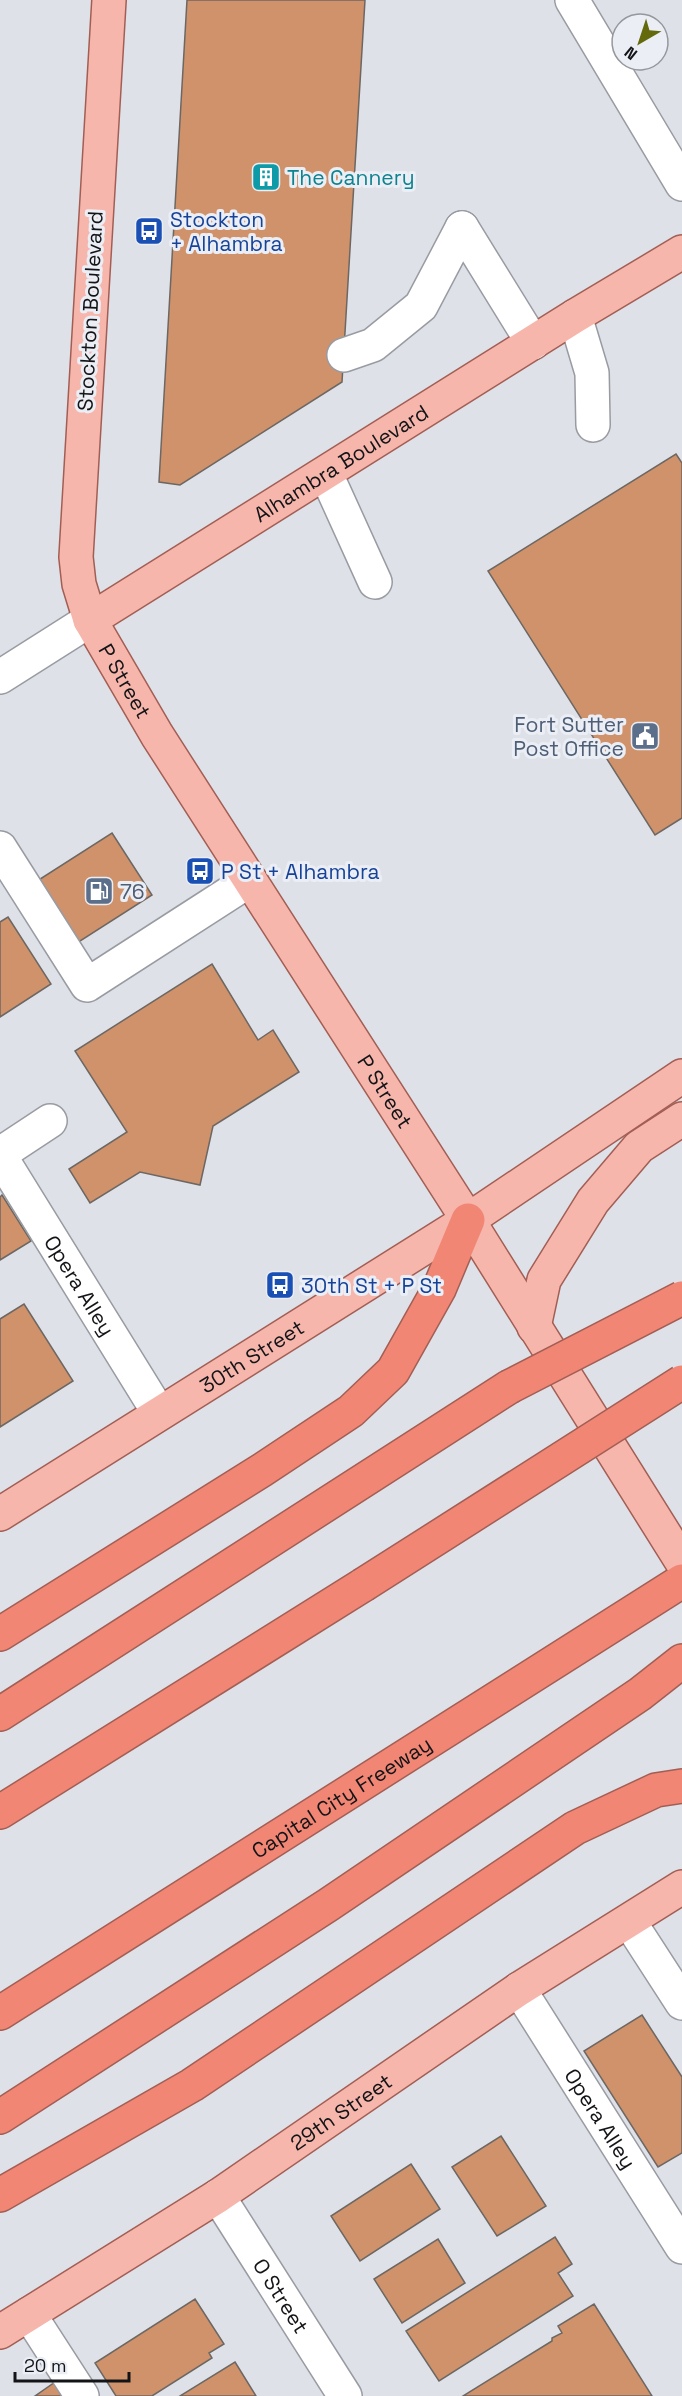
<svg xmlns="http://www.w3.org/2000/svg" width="682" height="2396" viewBox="0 0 682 2396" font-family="'Space Grotesk',sans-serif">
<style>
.building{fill:#d0926a;stroke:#6d6763;stroke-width:1.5}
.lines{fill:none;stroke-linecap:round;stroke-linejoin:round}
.minor-casing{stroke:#999ba2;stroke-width:36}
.major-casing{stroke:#a35e54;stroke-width:36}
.highway-casing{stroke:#a35e54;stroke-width:36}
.minor{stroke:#fff;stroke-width:33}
.major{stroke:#f7b6ac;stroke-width:33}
.highway{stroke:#f18675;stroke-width:33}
.highway-bridge-casing{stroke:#a35e54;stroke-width:36;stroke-linecap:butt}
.highway-bridge{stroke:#f18675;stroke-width:33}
.labels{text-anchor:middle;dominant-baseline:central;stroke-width:6;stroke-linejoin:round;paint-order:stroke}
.culture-label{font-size:21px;fill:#0d838f;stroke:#ebeef5;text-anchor:start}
.transit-label{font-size:21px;fill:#164399;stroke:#ebeef5;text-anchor:start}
.street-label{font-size:21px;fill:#131417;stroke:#ebeef5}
.service-label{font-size:21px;fill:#4e5e75;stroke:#ebeef5;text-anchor:end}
</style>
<rect width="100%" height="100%" fill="#dee1e8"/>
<!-- building -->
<path class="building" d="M187 0H365L342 382 180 485 159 482Z
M676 454 682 463V818L655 835 488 571Z
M112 833 152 895 77 943 37 881Z
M8 917 51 984 0 1017V922Z
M212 964 258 1040 273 1030 299 1072 213 1126 200 1185 140 1172 90 1203 69 1169 127 1132 75 1051Z
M2 1195 31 1241 0 1260V1197Z
M24 1304 73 1381 0 1427V1319Z
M642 2015 682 2077V2153L658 2167 584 2051Z
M501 2136 546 2206 497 2236 452 2167Z
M411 2164 440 2209 360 2261 331 2216Z
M555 2237 572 2264 558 2273 573 2296 439 2381 406 2331Z
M438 2239 465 2283 402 2323 374 2279Z
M195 2299 224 2344 209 2353 212 2358 152 2396H116L95 2363Z
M594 2304 652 2396H463L552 2341V2338L562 2333 558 2326Z
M235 2362 256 2396H180Z
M58 2380 68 2396H35Z"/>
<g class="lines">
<!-- minor casing -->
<g class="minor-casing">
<g id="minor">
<path d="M572 0 682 184"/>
<path d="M462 228 533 343"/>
<path d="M575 316 592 373 593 425"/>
<path d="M344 355 373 345 421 306 462 228"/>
<path d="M326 474 375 582"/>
<path d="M0 677 90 620"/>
<path d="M0 848 87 985 250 880"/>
<path d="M0 1154 50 1121"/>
<path id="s1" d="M0 1156 159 1413"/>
<path d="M629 1921 682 2003"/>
<path id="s2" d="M519 1989 682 2247"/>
<path id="s3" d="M218 2196 345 2396"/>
<path d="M29 2314 82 2396"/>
</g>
</g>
<!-- major casing -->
<g class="major-casing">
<g id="major">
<path id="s4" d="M109 0 76 557 79 584 90 620 157 735 468 1220 682 1562"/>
<path id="s5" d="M90 620 575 316 682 252"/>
<path d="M534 1327 544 1280 593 1201 639 1147 682 1119"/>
<path id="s6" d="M0 1514 468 1220 682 1076"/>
<path id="s7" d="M0 2332 218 2196 519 1989 682 1887"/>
</g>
</g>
<!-- highway casing -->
<g class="highway-casing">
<g id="highway">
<path d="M0 1634 262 1470 351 1411 393 1371 439 1289 468 1220"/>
<path d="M0 1714 509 1387"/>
<path d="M0 1812 363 1585"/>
<path id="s8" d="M0 2013 682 1581"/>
<path d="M0 2117 328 1905 640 1694 682 1661"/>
<path d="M0 2195 192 2085 575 1828 656 1790 682 1786"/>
</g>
</g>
<!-- minor -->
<use href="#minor" class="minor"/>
<!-- major -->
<use href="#major" class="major"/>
<!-- highway -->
<use href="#highway" class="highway"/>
<!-- highway-bridge casing -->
<g class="highway-bridge-casing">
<path id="highway-bridge" d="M509 1387 682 1298
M363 1585 682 1382"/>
</g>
<!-- highway-bridge -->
<use href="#highway-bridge" class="highway-bridge"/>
</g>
<!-- icons -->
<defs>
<g id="building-square" transform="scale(1.5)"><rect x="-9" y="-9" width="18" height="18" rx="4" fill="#0f9aa8" stroke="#ebeef5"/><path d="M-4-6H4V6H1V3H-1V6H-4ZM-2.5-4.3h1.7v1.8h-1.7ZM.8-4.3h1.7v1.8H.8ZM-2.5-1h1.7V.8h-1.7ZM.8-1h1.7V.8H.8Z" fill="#fff"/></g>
<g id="bus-square" transform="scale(1.5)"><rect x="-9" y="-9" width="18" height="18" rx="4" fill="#1a4fb4" stroke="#ebeef5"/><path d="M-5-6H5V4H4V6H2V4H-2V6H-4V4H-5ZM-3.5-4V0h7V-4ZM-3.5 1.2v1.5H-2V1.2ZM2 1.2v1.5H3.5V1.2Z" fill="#fff"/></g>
<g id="civic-square" transform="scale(1.5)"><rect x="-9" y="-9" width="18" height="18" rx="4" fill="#5c6f8a" stroke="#ebeef5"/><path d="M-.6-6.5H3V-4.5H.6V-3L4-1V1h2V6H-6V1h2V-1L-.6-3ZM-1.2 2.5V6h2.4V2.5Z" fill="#fff"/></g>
<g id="fuel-square" transform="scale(1.5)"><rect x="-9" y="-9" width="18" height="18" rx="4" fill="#5c6f8a" stroke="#ebeef5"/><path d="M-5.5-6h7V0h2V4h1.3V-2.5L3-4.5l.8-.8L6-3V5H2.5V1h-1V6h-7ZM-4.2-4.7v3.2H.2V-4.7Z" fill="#fff"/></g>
</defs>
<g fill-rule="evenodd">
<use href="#building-square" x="266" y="177"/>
<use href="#bus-square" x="149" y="231"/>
<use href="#civic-square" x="645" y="736"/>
<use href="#bus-square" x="200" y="871"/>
<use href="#fuel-square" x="99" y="891"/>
<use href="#bus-square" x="280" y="1285"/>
</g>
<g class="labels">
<!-- culture labels -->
<g class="culture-label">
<text x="287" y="177">The Cannery</text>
</g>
<!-- transit labels -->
<g class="transit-label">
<text x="170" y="219">Stockton<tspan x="170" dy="24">+ Alhambra</tspan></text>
<text x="221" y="871">P St + Alhambra</text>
<text x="301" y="1285">30th St + P St</text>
</g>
<!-- street labels -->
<g class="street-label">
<text transform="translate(90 311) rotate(-87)">Stockton Boulevard</text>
<text stroke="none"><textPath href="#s5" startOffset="296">Alhambra Boulevard</textPath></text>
<text stroke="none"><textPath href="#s4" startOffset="693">P Street</textPath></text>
<text stroke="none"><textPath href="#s4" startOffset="1179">P Street</textPath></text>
<text stroke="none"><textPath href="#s1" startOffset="152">Opera Alley</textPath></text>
<text stroke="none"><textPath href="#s6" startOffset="297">30th Street</textPath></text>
<text stroke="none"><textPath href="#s8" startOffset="404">Capital City Freeway</textPath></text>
<text stroke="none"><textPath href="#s7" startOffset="406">29th Street</textPath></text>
<text stroke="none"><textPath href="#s2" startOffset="153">Opera Alley</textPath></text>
<text stroke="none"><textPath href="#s3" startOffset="118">O Street</textPath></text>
</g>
<!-- service labels -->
<g class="service-label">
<text x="624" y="724">Fort Sutter<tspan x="624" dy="24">Post Office</tspan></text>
<text x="120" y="891" text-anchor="start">76</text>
</g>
</g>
<!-- north arrow -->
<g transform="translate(640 42) rotate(219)"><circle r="28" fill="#ebeef5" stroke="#95979c" stroke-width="1.5"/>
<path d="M0-4.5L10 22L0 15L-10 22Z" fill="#646a0c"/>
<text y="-9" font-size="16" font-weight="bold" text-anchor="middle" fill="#131417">N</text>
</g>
<!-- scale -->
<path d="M15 2372v9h114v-9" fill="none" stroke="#131417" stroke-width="3"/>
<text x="24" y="2372" font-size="18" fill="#131417" stroke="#ebeef5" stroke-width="4.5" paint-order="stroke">20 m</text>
</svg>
